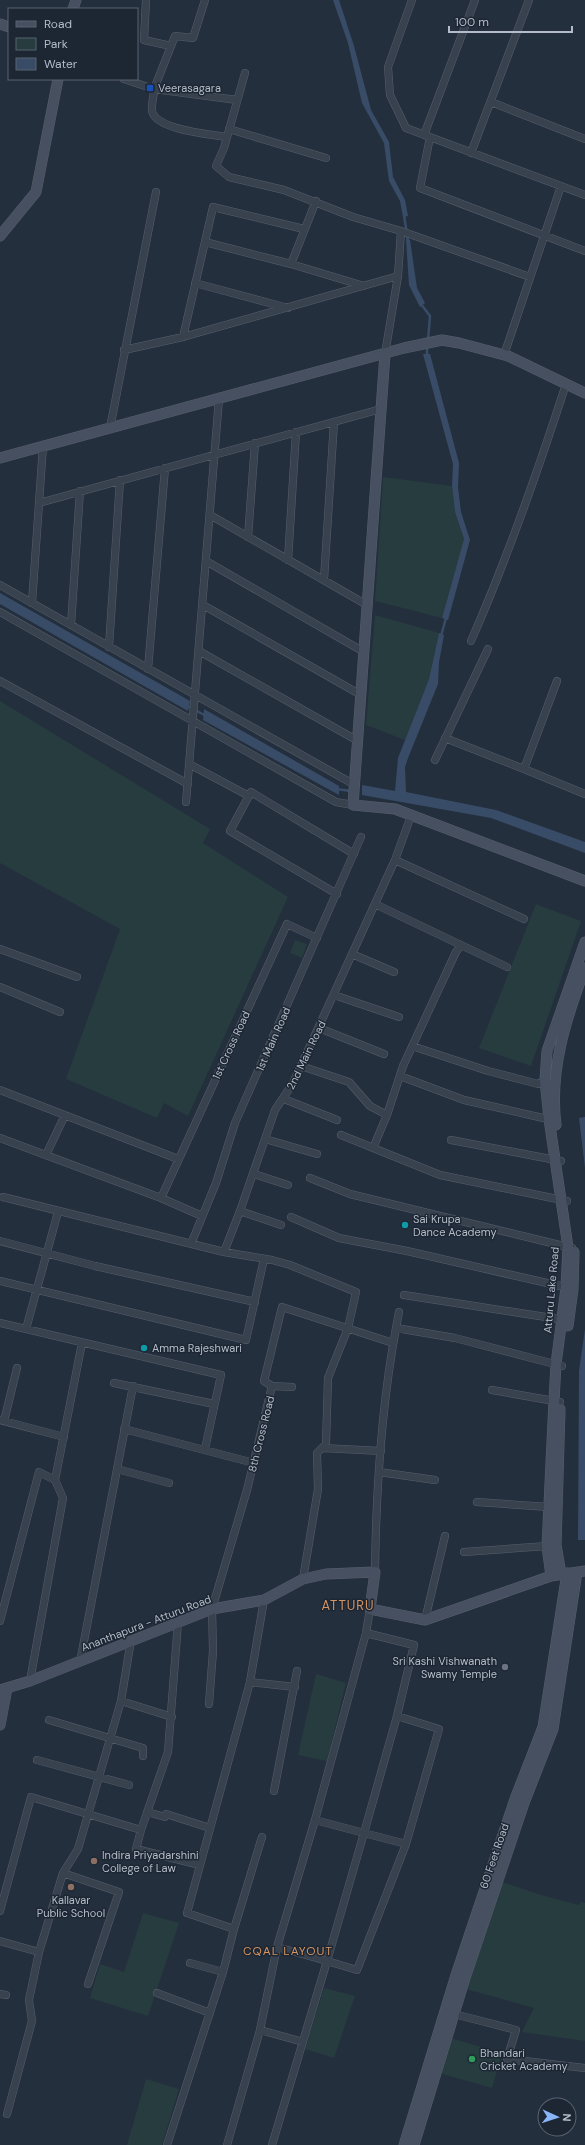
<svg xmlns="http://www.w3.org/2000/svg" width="585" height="2145" viewBox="0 0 585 2145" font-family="'DM Sans',sans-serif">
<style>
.green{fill:#263c3f}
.water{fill:#394c67}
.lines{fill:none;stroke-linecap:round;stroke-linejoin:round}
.stream{stroke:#394c67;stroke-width:2.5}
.street-casing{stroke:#565f6c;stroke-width:8}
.secondary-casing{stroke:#565f6c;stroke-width:11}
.street{stroke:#38414e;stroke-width:7}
.secondary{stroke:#465061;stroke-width:10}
.transit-dot{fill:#1a4fb4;stroke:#1d2633;stroke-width:1.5}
.culture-dot{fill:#0f9aa8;stroke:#1d2633;stroke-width:1.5}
.worship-dot{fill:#6b7280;stroke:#1d2633;stroke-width:1.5}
.education-dot{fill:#8d6e63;stroke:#1d2633;stroke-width:1.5}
.leisure-dot{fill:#2e9e5b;stroke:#1d2633;stroke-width:1.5}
.labels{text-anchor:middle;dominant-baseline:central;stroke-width:3;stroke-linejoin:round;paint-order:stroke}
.poi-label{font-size:11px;fill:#b4bcc9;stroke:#1d2633;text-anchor:start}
.street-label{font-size:11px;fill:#b4bcc9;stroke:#1d2633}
.neighbourhood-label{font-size:12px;letter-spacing:1px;fill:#d59563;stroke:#1d2633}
.quarter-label{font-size:13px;letter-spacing:1px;fill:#d59563;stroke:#1d2633}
</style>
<rect width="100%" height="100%" fill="#242f3e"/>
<!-- green -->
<path class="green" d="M383 477 452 486 455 512 464 540 442 618 375 601Z
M375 615 439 633 429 679 405 740 366 725Z
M0 701 210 829 203 843 288 897 188 1116 164 1103 157 1118 66 1079 120 929 0 863Z
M536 904 581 921 531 1066 479 1048Z
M295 940 307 944 302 958 290 953Z
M316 1674 346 1683 327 1761 298 1755Z
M502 1882 541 1895 579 1905 581 1902 585 1903V2041L522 2032 534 2008 466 1989Z
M143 1913 179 1923 148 2016 90 1998 100 1964 124 1972Z
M324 1988 355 1996 334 2058 305 2049Z
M450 2038 502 2053 492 2088 439 2073Z
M146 2079 179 2089 162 2145H127Z"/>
<!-- water -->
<path class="water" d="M333 0H339L354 46 371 110 389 142 393 177 405 200 408 216 403 217 400 201 389 181 384 143 362 103 348 43Z
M406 239 410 240 417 288 425 303 420 307 409 285Z
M423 354H430L459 463 458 487 461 512 470 540 448 620 442 618 464 539 455 512 452 486 453 464Z
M0 593 190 701 188 711 0 604Z
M439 633 444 635 439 662 438 684 408 758 405 767 406 792 496 810 585 842V853L491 818 362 795V785L395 791 398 758 429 679Z
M204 709 339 786V795L203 720Z
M585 1117V1168L579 1118Z
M585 1329V1540H578L579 1371Z"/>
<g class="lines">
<!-- stream -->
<path class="stream" d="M404 215 408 241
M421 304 430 316 428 340
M427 347V357
M441 636 446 618
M186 705 206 716
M336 789 351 791"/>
<!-- street casing -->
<g class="street-casing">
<path id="street" d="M146 0 144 40 171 46
M412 0 388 67 390 95 406 128 585 195
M245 73 224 148 216 166 229 177 284 190 353 217 401 231 398 276 385 354
M124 79 154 89 175 36 193 38 205 0
M491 102 585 139
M229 129 326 158
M424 135 475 0
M227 137C210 134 156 130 152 111 151 105 154 96 154 89L237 100
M430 137 420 188 585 251
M471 153 529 0
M401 231 530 277
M205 242 291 264 364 286
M291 264 316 201
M195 283 288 308
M183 337 213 207 304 229
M124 350 183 337 398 276
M504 355 561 186
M110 428 156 192
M39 503 381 409
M210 515 367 605
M248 537 255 443
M288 560 296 432
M206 561 364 652
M324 580 334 422
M0 585 355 785
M32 603 43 446
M203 605 361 695
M0 612 336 802 353 805
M71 625 80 491
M471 641C508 557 538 471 566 384
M109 647 120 480
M199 651 358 741
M148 669 165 468
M0 681 188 784
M557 681 524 769 585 794
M445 738 524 769
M435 760 488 649
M189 764 249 796
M186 802 219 399
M411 816 395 860 524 919
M337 894 230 831 251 792 354 854
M375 904 507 967
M0 949 77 977
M352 954 394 972
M0 987 60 1012
M334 995 399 1017
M319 1028 384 1054
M412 1046 488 1071 538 1084 545 1080
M301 1066 349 1082 370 1106 387 1115
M400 1076 464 1100 552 1120
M0 1090 178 1159
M284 1099 337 1120
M341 1135 440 1175 567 1201
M0 1138 161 1198 202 1216
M265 1139 317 1154
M451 1140 561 1161
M373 1148 387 1115 403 1066 456 952 461 945
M46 1155 65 1115
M254 1174 288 1185
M310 1178 350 1194 572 1248
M3 1197 224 1252 272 1260 290 1265 356 1292 348 1328 328 1378 326 1444 317 1453 318 1489 303 1579
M161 1198 287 924 317 938
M240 1211 281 1225
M291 1217 339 1238 407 1251 569 1288
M0 1241 95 1266 255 1302
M191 1244 216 1183 235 1123 361 837
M224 1252 240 1211 275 1110 293 1083 395 860
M0 1281 246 1340 264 1259
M404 1295 565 1320
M0 1323 221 1375 205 1449
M396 1328 399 1312
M26 1329 58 1212
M114 1383 214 1404
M272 1386 292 1387
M492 1390 560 1402
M0 1420 64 1437
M4 1421 17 1368
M124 1429 254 1463
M322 1448 381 1451
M117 1469 169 1483
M379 1472 435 1480
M477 1502 549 1507
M464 1552 547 1546
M375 1572C376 1491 381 1409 396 1328L455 1338 562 1366
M425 1620 445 1536
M0 1621 39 1472 55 1480
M80 1662 133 1386
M30 1681 63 1498 55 1480 82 1343
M250 1682 295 1687
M121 1701 172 1717
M209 1704 213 1651 212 1609 247 1490 272 1386 264 1381 282 1307 393 1343
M397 1716 439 1729 406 1844 364 1833 327 1961 357 1970 406 1844
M49 1720 143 1748V1756
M37 1760 129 1785
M274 1791 297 1671
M147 1812 165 1817 166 1814 210 1828
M315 1820 364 1833 397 1716 414 1645 366 1633
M141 1830 136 1849 200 1865
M63 1873 119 1892 88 1984
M0 1911 31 1797 141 1830 168 1752 178 1622
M234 1929 262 1837
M0 1941 39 1952
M190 1963 223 1972
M157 1993 210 2013
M0 1994 6 1995
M454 2014 516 2030 507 2059 585 2068
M260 2030 303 2042
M7 2114 32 2021 29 2000 39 1952 63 1873 78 1849 121 1701 131 1640
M167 2145 223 1972 234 1929 187 1913 250 1682 264 1600
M227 2145 260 2030 277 1947 315 1820 366 1633 370 1609
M272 2145 327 1961 277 1947"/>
</g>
<!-- secondary casing -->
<g class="secondary-casing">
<path id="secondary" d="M73 9 76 0
M0 24 9 27
M0 236 36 192 58 79
M385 354 353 805 395 809 585 881
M0 458 404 348 442 340 459 343 508 356 585 393
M556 1125C549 1070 566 1019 585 968
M568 1326 573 1289 574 1252
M560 1409 556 1545 561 1574
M551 1576 547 1546 554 1401 556 1364 566 1288 568 1247 549 1119 545 1080 547 1051 585 942
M0 1690 30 1681 212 1609 264 1600 303 1579 326 1574 375 1572 370 1609 425 1620 551 1576 585 1571
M0 1725 7 1688
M404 2145 456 1975 515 1799 543 1727 567 1573
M414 2145 465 1978 524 1803 553 1729 577 1572"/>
</g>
<!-- street -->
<use href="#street" class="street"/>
<!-- secondary -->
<use href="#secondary" class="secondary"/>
</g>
<!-- markers -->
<rect class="transit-dot" x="146" y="84" width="8" height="8" rx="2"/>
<g class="culture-dot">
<circle cx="405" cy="1225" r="4"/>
<circle cx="144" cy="1348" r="4"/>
</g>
<circle class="worship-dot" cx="505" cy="1667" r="4"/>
<g class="education-dot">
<circle cx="94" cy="1861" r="4"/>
<circle cx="71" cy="1887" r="4"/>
</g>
<circle class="leisure-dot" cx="472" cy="2059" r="4"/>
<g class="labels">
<!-- poi labels -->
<g class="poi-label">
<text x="158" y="88">Veerasagara</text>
<text x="413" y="1219">Sai Krupa<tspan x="413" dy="13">Dance Academy</tspan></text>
<text x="152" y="1348">Amma Rajeshwari</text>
<text x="497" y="1661" text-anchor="end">Sri Kashi Vishwanath<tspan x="497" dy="13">Swamy Temple</tspan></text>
<text x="102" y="1855">Indira Priyadarshini<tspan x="102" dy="13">College of Law</tspan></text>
<text x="71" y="1900" text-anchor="middle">Kallavar<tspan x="71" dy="13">Public School</tspan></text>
<text x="480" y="2053">Bhandari<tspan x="480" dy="13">Cricket Academy</tspan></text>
</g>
<!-- street labels -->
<g class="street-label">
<text transform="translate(273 1039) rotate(-66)">1st Main Road</text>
<text transform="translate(231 1045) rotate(-65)">1st Cross Road</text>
<text transform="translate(306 1055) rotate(-64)">2nd Main Road</text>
<text transform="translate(551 1290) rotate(-85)">Atturu Lake Road</text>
<text transform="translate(261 1434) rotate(-76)">8th Cross Road</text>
<text transform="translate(146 1623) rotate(-21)">Ananthapura - Atturu Road</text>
<text transform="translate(494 1856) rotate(-71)">60 Feet Road</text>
</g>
<!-- neighbourhood labels -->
<g class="neighbourhood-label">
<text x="288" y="1951">CQAL LAYOUT</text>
</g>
<!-- quarter labels -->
<g class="quarter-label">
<text x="348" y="1605">ATTURU</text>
</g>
</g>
<!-- legend -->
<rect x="8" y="8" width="130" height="72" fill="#1d2633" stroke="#59626f"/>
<rect x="16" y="21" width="20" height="6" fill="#465061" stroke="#59626f"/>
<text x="44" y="28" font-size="12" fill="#b4bcc9">Road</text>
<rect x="16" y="38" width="20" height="12" fill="#263c3f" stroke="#59626f"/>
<text x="44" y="48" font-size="12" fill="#b4bcc9">Park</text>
<rect x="16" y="58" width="20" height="12" fill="#394c67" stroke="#59626f"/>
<text x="44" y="68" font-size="12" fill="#b4bcc9">Water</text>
<!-- north arrow -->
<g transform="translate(557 2117) rotate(93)"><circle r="19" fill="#1d2633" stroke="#59626f"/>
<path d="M0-3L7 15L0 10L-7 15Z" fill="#8ab4f8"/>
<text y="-6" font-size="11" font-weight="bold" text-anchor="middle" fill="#b4bcc9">N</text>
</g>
<!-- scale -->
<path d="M449 26v6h123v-6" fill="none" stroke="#b4bcc9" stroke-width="2"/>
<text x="455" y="26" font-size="12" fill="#b4bcc9" stroke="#1d2633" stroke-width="3" paint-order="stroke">100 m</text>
</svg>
